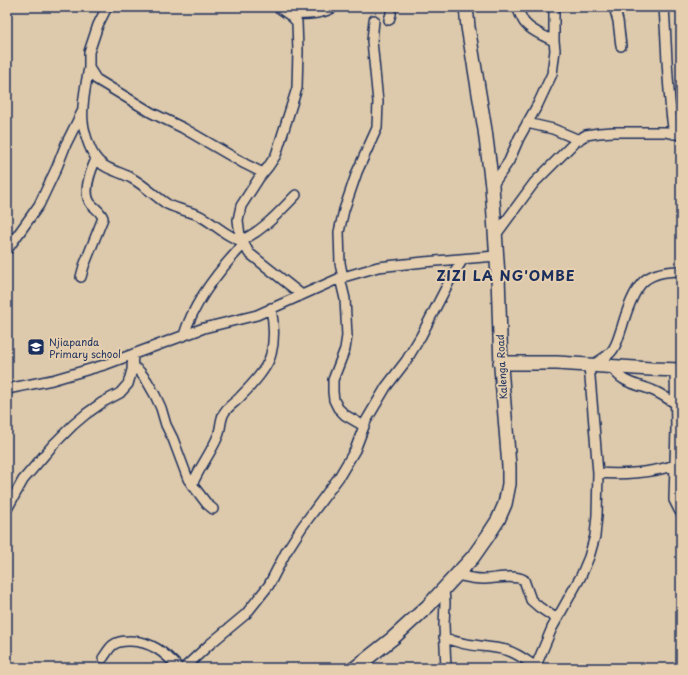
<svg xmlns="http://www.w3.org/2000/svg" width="688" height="675" viewBox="0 0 688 675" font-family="'Playpen Sans',sans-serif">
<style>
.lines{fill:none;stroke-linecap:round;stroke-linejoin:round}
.street-casing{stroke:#1b2f5e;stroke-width:12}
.secondary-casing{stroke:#1b2f5e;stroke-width:16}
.street{stroke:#e5cfae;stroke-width:9}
.secondary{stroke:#e5cfae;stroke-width:13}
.labels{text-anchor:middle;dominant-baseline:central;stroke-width:4;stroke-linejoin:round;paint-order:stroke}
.poi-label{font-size:10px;fill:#1b2f5e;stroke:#e5cfae;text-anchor:start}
.street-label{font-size:10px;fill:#1b2f5e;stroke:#e5cfae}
.district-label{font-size:14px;font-weight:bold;letter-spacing:1px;fill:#1b2f5e;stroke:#e5cfae}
</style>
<rect width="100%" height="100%" fill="#ddc9ab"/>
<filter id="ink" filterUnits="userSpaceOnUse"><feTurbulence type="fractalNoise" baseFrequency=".025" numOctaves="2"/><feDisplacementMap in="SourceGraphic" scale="8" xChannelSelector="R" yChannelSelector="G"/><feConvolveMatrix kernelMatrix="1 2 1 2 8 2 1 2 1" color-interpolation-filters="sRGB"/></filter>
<g filter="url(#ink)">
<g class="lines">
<!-- street casing -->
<g class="street-casing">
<path id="street" d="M107 7 98 25 89 52V68L96 79 152 113 183 128 245 164 263 173
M278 7 291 16 297 22 298 51 297 88 276 155 268 167 259 178 241 206 238 220 240 236 244 244 249 253 302 295
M517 7C519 12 521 17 524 22 531 31 544 36 554 41
M614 7 618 21 621 46
M664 7C667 49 667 92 674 134
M290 15C304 14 322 15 334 7
M389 20 391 14V7
M89 68C86 83 81 107 83 122 84 130 86 137 89 145 92 153 96 160 103 165 112 171 123 173 133 179 145 186 155 196 167 204 177 209 188 211 198 215 213 222 227 238 243 241
M527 123 553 129 579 140
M492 186 509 161 519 138 538 104 552 74 555 50 554 41V7
M495 236 534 183 576 141 586 135 599 133 613 132H666L681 135
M242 240C264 230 279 212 296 195
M7 250 39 205 57 167 66 144 82 112
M81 277 84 266 103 218C101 212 96 209 91 204 82 193 91 170 96 159
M340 278 345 299 347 336 345 349 333 380V392L334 400 338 408 345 415 364 426
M343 278 340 263 339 232 344 210 357 172 377 128 378 102 372 41 374 20
M184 335C194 302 220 269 244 244
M132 365 140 372 147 381 155 395 161 408 166 425 173 439 188 479 207 504 213 509
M593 365C599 361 606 357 611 352 617 346 619 335 622 327 626 313 632 295 641 284 650 273 668 271 681 271
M611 366C623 385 636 383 654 391 661 394 668 399 675 403
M675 370 676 428 674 500 679 510 681 513
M7 389 52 380 104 365 204 328 257 315 340 278 378 267 424 262 496 256
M598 473C622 475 652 473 675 465
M192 485C199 468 211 453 218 436 221 429 220 420 224 413 228 406 236 402 241 396 251 386 268 367 271 354 275 339 274 324 271 308
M7 509 23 480 53 445 73 425 86 414 103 402 120 393 128 384 132 370 133 354
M457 575C466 577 474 579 483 579 495 579 514 574 524 580L531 600 539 607 557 619
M444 589 445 603 444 625 446 668
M444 637C464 647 485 645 506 650 517 653 526 660 536 667
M103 658C106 654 109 648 113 645 117 642 123 641 128 641 150 640 165 653 179 668
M184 668 210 644 246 614 269 585 286 552 302 527 339 477 355 450 366 421 386 387 406 361 421 336 450 280 463 259
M535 668 552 628 581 576 589 557 595 536 597 515 598 473 589 365"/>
</g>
<!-- secondary casing -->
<g class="secondary-casing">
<path id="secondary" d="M500 363H557L651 369 681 370
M355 668 393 638 428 606 473 557 487 537 498 520 505 504 509 484V466L501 367 498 276 492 186 485 130 468 27 466 7"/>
</g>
<!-- street -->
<use href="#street" class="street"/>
<!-- secondary -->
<use href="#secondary" class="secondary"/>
</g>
</g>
<!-- icons -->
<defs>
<g id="school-square" transform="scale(0.9)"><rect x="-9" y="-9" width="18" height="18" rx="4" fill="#1b2f5e" stroke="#e5cfae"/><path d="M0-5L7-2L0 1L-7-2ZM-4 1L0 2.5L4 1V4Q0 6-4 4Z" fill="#fff"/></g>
</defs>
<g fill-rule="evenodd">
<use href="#school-square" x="36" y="347"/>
</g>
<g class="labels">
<!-- poi labels -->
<g class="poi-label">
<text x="49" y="341">Njiapanda<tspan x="49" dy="12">Primary school</tspan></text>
</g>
<!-- street labels -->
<g class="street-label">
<text transform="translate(501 367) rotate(-93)">Kalenga Road</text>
</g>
<!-- district labels -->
<g class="district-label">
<text x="506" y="275">ZIZI LA NG'OMBE</text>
</g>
</g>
<!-- margin -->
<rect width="688" height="675" fill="none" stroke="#e5cfae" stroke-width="24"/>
<rect x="12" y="12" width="664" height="651" fill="none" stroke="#1b2f5e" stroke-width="1.5" filter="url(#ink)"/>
</svg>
